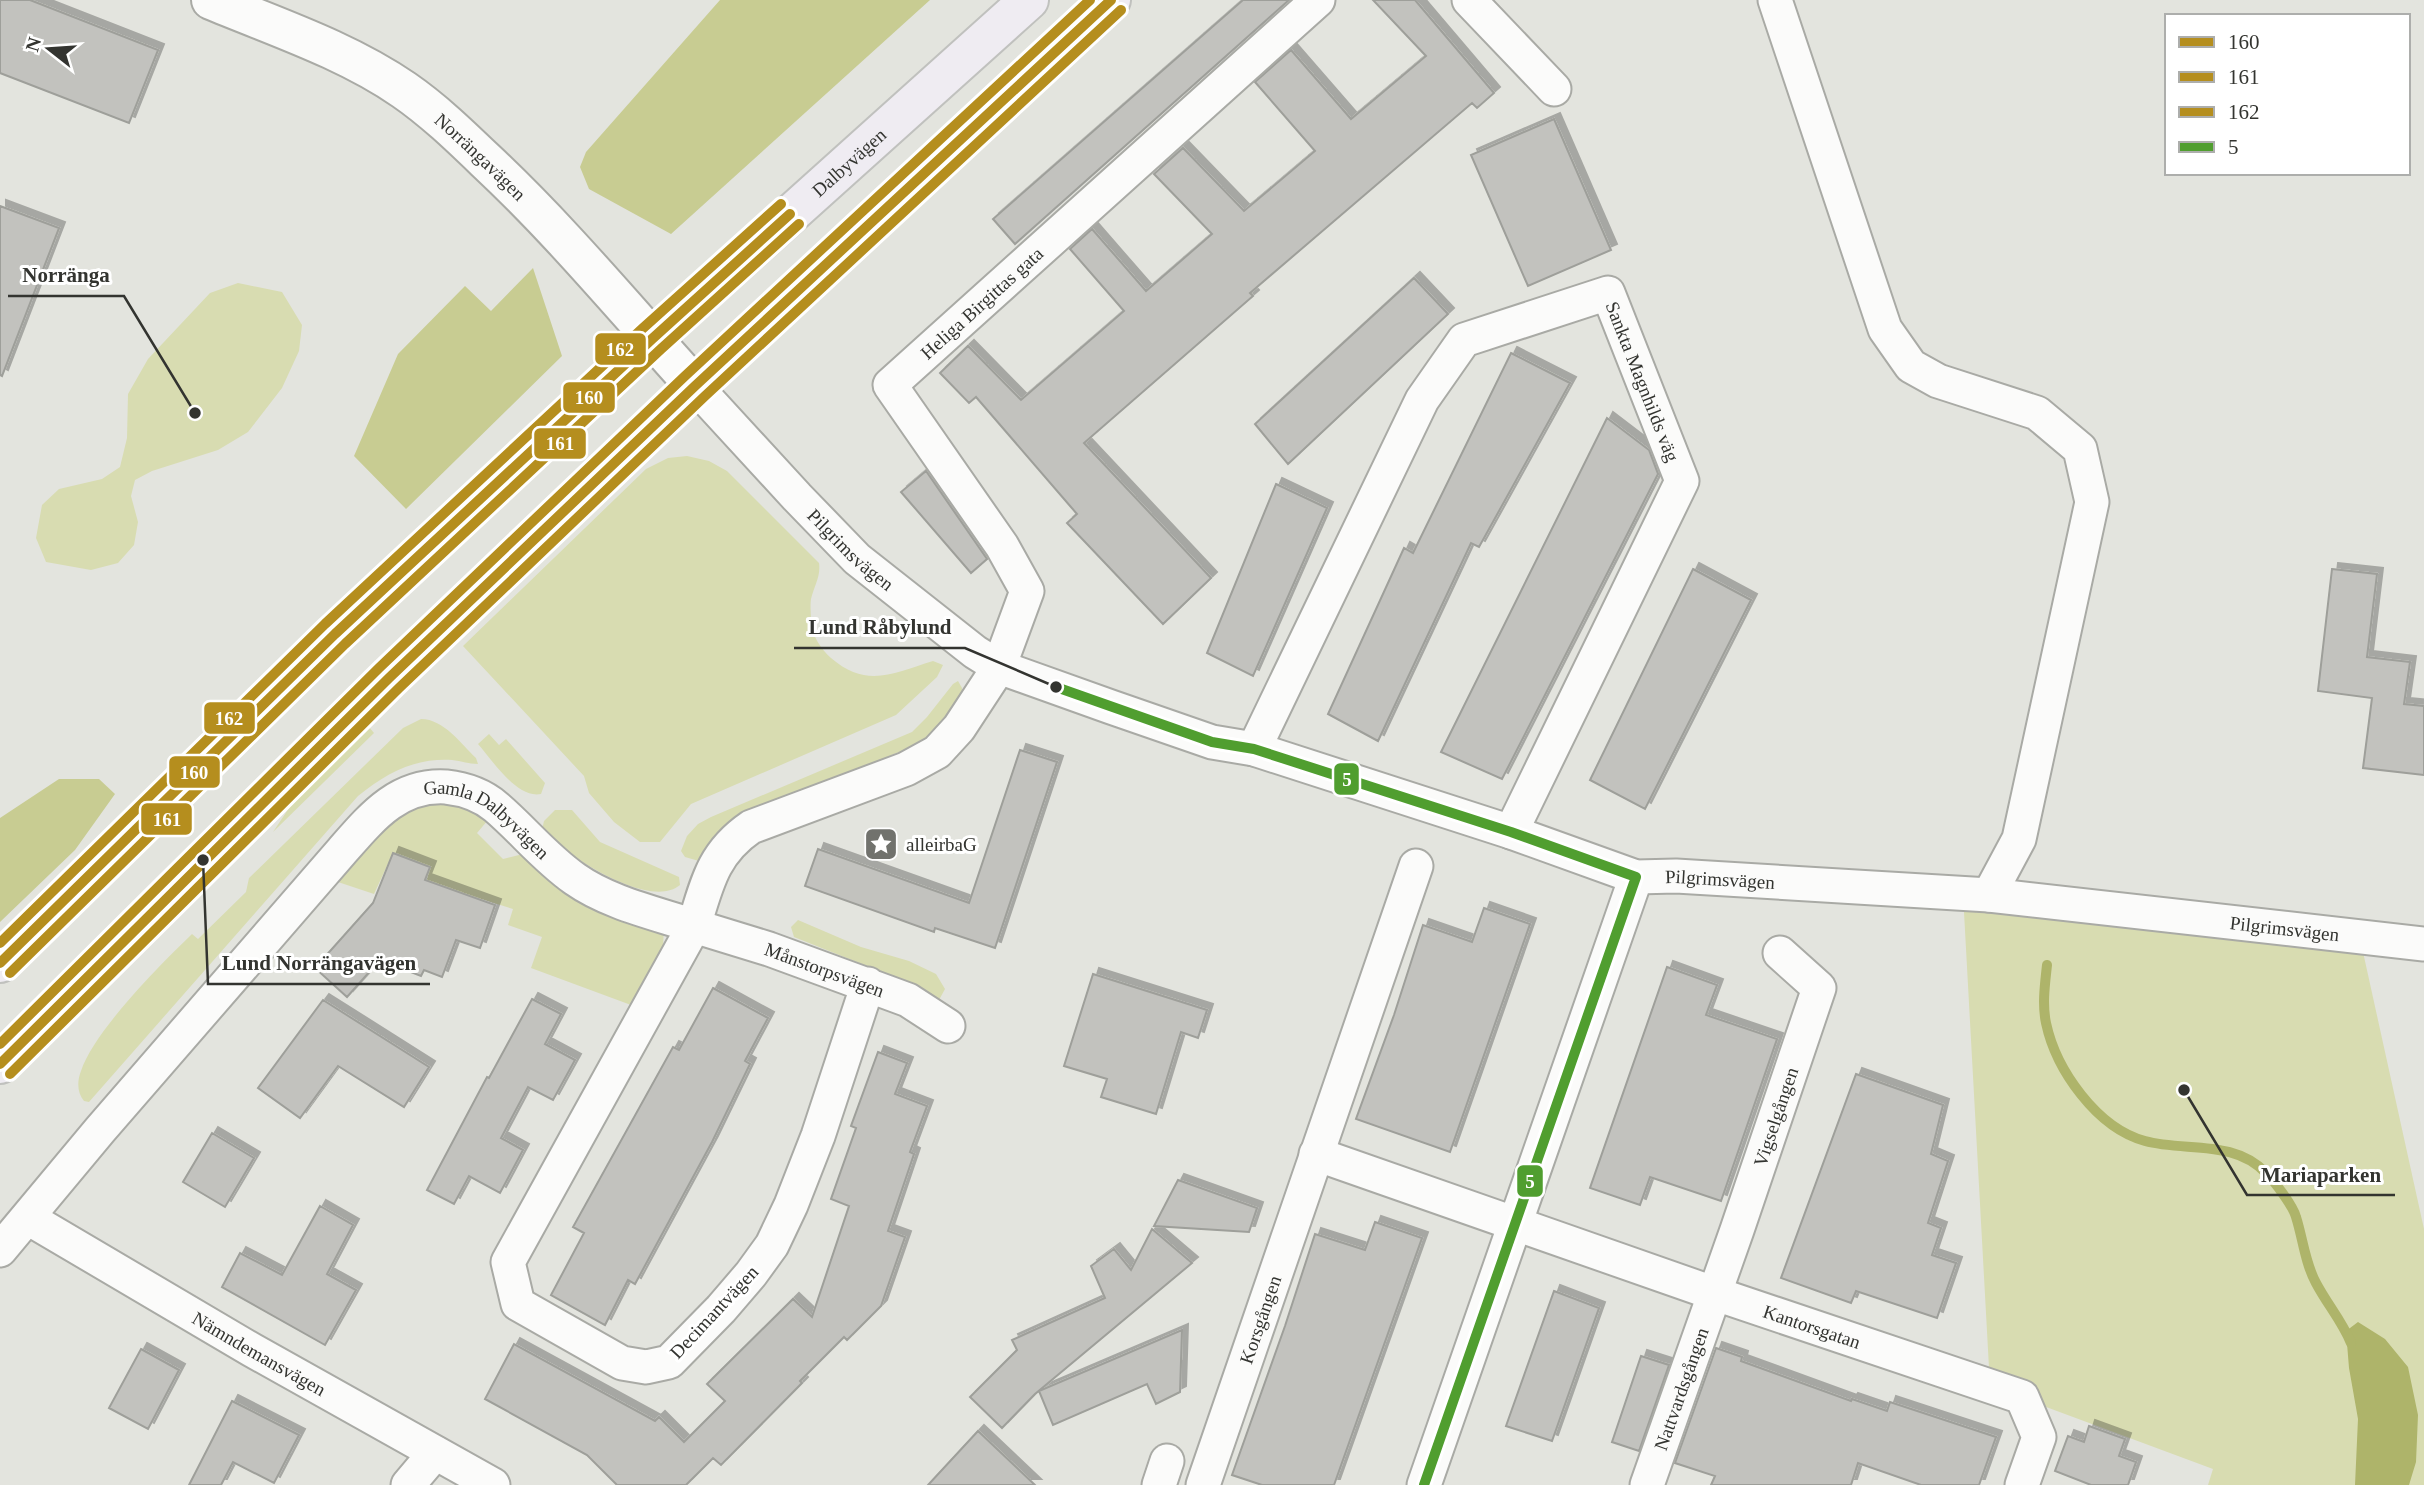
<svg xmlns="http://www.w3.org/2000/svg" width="2424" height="1485" viewBox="0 0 2424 1485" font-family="Georgia,serif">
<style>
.green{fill:#d8dcb1}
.forest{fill:#c8cc92}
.water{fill:#aeb46a}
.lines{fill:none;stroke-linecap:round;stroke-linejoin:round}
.stream{stroke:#aeb46a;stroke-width:10}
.building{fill:#c2c2be;stroke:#9e9f9a;stroke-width:2;filter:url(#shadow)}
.street-casing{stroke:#a9aaa5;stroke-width:37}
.secondary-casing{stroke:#a9aaa5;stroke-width:42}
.primary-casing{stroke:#c0c1be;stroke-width:42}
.street{stroke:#fbfbfa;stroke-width:33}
.secondary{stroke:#fbfbfa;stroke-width:38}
.primary{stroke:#efecf2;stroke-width:38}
.bus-1-casing{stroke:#fff;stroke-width:16}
.bus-2-casing{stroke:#fff;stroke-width:16}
.bus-3-casing{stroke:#fff;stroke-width:16}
.bus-4-casing{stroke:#fff;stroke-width:16}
.bus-1{stroke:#b58e1e;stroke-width:10}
.bus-2{stroke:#b58e1e;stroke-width:10}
.bus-3{stroke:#b58e1e;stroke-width:10}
.bus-4{stroke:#509e2f;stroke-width:10}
.labels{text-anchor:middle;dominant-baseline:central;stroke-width:6;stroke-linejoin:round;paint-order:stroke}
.street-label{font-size:19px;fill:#333430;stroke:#fff}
.poi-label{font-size:19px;fill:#333430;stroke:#fff;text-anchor:start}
.leader{fill:none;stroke:#333430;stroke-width:2.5}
.callout-dot{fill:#333430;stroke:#fff;stroke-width:2.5}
.callout-label{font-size:21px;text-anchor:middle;font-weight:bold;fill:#333430;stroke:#fff;stroke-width:6;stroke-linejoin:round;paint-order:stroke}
.line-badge{stroke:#fff;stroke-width:2.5}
.badge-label{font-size:19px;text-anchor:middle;font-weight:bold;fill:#fff}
</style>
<defs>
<filter id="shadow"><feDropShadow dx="6" dy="-6" stdDeviation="0" flood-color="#0004"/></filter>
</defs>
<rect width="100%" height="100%" fill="#e3e4de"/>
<!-- green -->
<path class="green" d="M238 283 282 292 302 325 299 351 282 388 248 432 218 450 152 471 135 480 131 496 138 522 134 545 118 563 91 570 46 562 36 538 42 505 59 489 102 479 120 467 127 438 128 394 148 359 210 293Z
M687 456 709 461 727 471 819 563C821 576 814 586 811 599 810 606 811 614 811 621 812 636 821 649 831 658 867 689 894 673 933 661L943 665 937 677 896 715 691 804 660 842H640L614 822 589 793 584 776 463 646 646 469 668 458Z
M958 681 962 688V696L935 737 735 820 717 835 699 861 685 857 681 851 687 836 698 824 711 817 912 732 927 717 953 684Z
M421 719C444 719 461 744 476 758L478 764C470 764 461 761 452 760 413 758 387 773 358 796L89 1102 84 1101C77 1093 77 1081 81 1071 94 1031 161 964 192 934L198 939 246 892 249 878 403 728Z
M369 727 374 733 273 832 299 793Z
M489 734 499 745 506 739 545 783 541 794C517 799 493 761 478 744Z
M441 801 467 806 488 820 477 833 503 859 523 854 552 882 664 927 663 948 631 1005 531 968 542 937 508 925 513 909 446 888 421 904 430 867 393 853 374 894 335 881 394 818 417 806Z
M555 810H572L600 842 679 877 680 885C649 911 564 854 542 830L544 821Z
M1963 894 2363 952 2424 1229V1485H2208L2213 1469 1990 1386Z
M798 920 861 947 909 961 936 974 945 989 939 1000 917 986 794 937 791 927Z"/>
<!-- forest -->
<path class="forest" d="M720 0H930L671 234 589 189 580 167 586 152Z
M533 268 562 356 406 509 354 456 398 354 465 286 491 311Z
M59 779H99L115 794 75 850 0 922V818Z"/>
<!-- water -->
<path class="water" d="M2358 1322 2385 1339 2408 1367 2418 1415 2416 1462 2409 1485H2355L2358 1419 2349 1368 2346 1331Z"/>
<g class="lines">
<!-- stream -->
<path class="stream" d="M2047 965C2045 984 2042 1004 2046 1023 2056 1070 2097 1128 2145 1141 2185 1152 2234 1139 2266 1173 2275 1182 2293 1206 2296 1217 2303 1239 2305 1263 2316 1283 2327 1304 2342 1321 2351 1343"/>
</g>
<!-- building -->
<path class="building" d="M0 0H30L158 50 129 123 0 73Z
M1243 0H1289L1015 244 993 219Z
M1373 0H1415L1494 93 1477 108 1472 103 1250 293 1253 296 1084 443 1211 578 1163 624 1067 523 1077 514 976 397 969 403 940 373 968 346 1021 400 1124 311 1070 249 1092 229 1146 291 1212 234 1154 174 1183 148 1244 211 1315 151 1255 82 1291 50 1351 119 1426 56Z
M1554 119 1611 250 1528 286 1471 155Z
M0 206 59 228 2 376 0 375Z
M1414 278 1448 314 1288 464 1255 424Z
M1511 353 1570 383 1479 547 1471 543 1378 741 1328 714 1404 548 1413 553Z
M1607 418 1649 450 1658 474 1502 779 1441 752Z
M926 471 987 559 971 573 901 492Z
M1276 484 1327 508 1253 676 1207 653Z
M1693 569 1751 600 1645 809 1590 780Z
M2332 569 2377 574 2367 657 2410 662 2404 704 2424 706V775L2363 768 2372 698 2318 691Z
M1020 750 1057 762 995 948 935 928 934 932 805 886 818 849 969 903Z
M393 853 430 867 425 880 495 905 480 948 456 940 442 977 424 970 421 976 380 960 347 997 315 968 373 903Z
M1484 908 1530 924 1450 1152 1356 1119 1394 1015 1423 925 1472 942Z
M1667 967 1717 985 1706 1015 1777 1039 1721 1201 1650 1177 1640 1205 1590 1188Z
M1093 974 1207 1010 1198 1038 1181 1032 1156 1114 1101 1097 1107 1079 1064 1066Z
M713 988 768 1018 745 1061 750 1064 712 1142 635 1284 628 1280 605 1325 551 1295 584 1233 573 1227 673 1047 679 1050Z
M532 999 561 1014 545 1044 575 1060 553 1100 528 1087 501 1138 523 1150 500 1193 469 1176 454 1204 427 1190 487 1077 489 1078Z
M323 1000 429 1067 404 1107 338 1066 300 1118 258 1088Z
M878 1052 907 1063 895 1094 927 1106 910 1152 914 1154 888 1231 905 1237 881 1306 847 1340 844 1337 800 1381 802 1383 721 1465 713 1458 686 1485H617L587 1455 485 1399 514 1344 655 1421 659 1417 684 1442 725 1401 707 1384 793 1299 812 1317 849 1206 831 1199 856 1128 851 1126Z
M1856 1074 1943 1105 1931 1154 1948 1161 1928 1223 1941 1228 1932 1255 1956 1263 1937 1318 1856 1291 1851 1303 1781 1278Z
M212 1133 254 1158 225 1207 183 1182Z
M1178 1180 1257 1208 1249 1232 1154 1226Z
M320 1206 353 1225 327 1274 356 1290 325 1345 222 1287 240 1253 282 1275Z
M1375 1222 1422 1238 1334 1485H1262L1232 1475 1285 1326 1315 1234 1365 1250Z
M1152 1229 1192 1263 1035 1394 1002 1428 970 1397 1017 1350 1012 1340 1105 1298 1091 1266 1114 1249 1131 1270Z
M1554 1291 1599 1308 1552 1441 1506 1426Z
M1182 1330 1180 1392 1156 1404 1147 1384 1053 1425 1039 1391Z
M1716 1348 1742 1357 1741 1361 1851 1401 1852 1399 1887 1411 1890 1402 1996 1437 1979 1485H1921L1858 1463 1851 1485H1711L1715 1476 1675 1463Z
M141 1349 179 1370 148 1429 109 1408Z
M1641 1356 1669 1365 1639 1451 1612 1442Z
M232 1401 299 1435 274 1483 233 1462 221 1485H189Z
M2089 1426 2125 1439 2119 1456 2136 1462 2128 1485H2091L2055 1471 2068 1436 2084 1442Z
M978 1431 1035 1485H928Z"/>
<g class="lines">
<!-- street casing -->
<g class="street-casing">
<g id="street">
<path d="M1469 0 1554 89"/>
<path d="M1775 0 1885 329 1911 366 1938 381 2037 413 2080 449 2092 502 2019 839 1989 895"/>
<path id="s1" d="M695 386 797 497 857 559 975 652 999 667 1111 707 1212 742 1254 749 1511 832 1636 877 1676 876 1989 895 2424 944"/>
<path id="s2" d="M1254 749 1422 400 1464 340 1608 293 1682 481 1511 832"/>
<path id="s3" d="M868 984 818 1136 791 1205 772 1245 751 1274 721 1309 669 1362 646 1367 622 1363 518 1304 508 1262 694 926 769 949 889 993 908 1000 948 1026"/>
<path id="s4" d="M1316 1154 1713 1293 2022 1397 2039 1437 2022 1485"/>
<path id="s5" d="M28 1218 252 1350 493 1485"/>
<path id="s6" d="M0 1250 100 1130 342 851C371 818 398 784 446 787 464 789 482 795 496 807 523 830 545 858 575 879 609 903 655 913 694 926 707 883 713 853 751 827L906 769 937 752 959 728 999 667 1027 591 1002 546 890 385 1318 0"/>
<path d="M408 1485 435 1453"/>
<path d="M1159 1485 1167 1461"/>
<path id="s7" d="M1203 1485 1416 866"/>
<path d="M1424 1485 1636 877"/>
<path id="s8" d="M1647 1485 1737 1230 1819 988 1780 953"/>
</g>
</g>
<!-- secondary casing -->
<g class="secondary-casing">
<g id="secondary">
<path id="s9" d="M211 0C276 27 346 50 404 90 433 110 459 135 485 160 560 230 626 310 695 386"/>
</g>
</g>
<!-- primary casing -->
<g class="primary-casing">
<g id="primary">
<path id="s10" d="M0 963 335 634 652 339 1029 0"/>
<path d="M0 1064 389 678 695 386 1111 0"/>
</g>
</g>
<!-- street -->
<use href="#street" class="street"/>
<!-- secondary -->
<use href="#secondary" class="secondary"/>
<!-- primary -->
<use href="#primary" class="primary"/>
<!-- bus-1 casing -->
<g class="bus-1-casing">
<path id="bus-1" d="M0 963 335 634 652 339 790 214
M0 1064 389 678 695 386 1111 0"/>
</g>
<!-- bus-2 casing -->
<g class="bus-2-casing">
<path id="bus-2" d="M10 973 345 644 661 349 799 224
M10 1074 399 688 705 396 1121 10"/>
</g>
<!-- bus-3 casing -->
<g class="bus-3-casing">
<path id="bus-3" d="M0 943 325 624 642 329 781 204
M0 1044 379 668 685 376 1090 0"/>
</g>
<!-- bus-4 casing -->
<g class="bus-4-casing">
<path id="bus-4" d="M1056 687 1212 742 1254 749 1511 832 1636 877
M1424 1485 1636 877"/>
</g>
<!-- bus-1 -->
<use href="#bus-1" class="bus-1"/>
<!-- bus-2 -->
<use href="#bus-2" class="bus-2"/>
<!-- bus-3 -->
<use href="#bus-3" class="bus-3"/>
<!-- bus-4 -->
<use href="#bus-4" class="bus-4"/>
</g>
<!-- icons -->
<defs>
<g id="sight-square" transform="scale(1.75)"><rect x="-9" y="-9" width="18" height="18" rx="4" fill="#71726d" stroke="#fff"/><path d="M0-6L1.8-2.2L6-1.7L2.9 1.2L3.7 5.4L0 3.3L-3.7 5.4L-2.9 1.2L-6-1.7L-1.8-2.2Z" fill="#fff"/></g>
</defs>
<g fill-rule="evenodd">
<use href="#sight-square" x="881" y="844"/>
</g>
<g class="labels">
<!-- street labels -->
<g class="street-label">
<text stroke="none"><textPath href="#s9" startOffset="315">Norrängavägen</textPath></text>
<text stroke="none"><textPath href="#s10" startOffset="1167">Dalbyvägen</textPath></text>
<text stroke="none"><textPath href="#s6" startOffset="1818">Heliga Birgittas gata</textPath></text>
<text stroke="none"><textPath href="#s2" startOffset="707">Sankta Magnhilds väg</textPath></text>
<text stroke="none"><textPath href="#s1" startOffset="226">Pilgrimsvägen</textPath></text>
<text stroke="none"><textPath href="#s6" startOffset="704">Gamla Dalbyvägen</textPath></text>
<text stroke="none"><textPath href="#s1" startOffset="1171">Pilgrimsvägen</textPath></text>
<text stroke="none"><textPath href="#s1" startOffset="1738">Pilgrimsvägen</textPath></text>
<text stroke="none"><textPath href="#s3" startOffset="1167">Månstorpsvägen</textPath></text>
<text stroke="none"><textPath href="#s8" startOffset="390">Vigselgången</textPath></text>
<text transform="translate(714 1312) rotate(-47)">Decimantvägen</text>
<text stroke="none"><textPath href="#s7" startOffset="175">Korsgången</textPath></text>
<text stroke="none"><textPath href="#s4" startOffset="525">Kantorsgatan</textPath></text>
<text stroke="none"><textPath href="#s5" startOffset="268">Nämndemansvägen</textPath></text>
<text stroke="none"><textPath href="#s8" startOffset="102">Nattvardsgången</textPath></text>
</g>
<!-- poi labels -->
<g class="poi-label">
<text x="906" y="844">alleirbaG</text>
</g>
</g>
<!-- callouts -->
<path class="leader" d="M195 413L124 296H8M1056 687L965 648H794M203 860L208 984H430M2184 1090L2247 1195H2395"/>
<g class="callout-dot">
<circle cx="195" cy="413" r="7"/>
<circle cx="1056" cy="687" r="7"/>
<circle cx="203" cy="860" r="7"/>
<circle cx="2184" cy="1090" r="7"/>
</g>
<g class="callout-label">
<text x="66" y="282">Norränga</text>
<text x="880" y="634">Lund Råbylund</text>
<text x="319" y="970">Lund Norrängavägen</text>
<text x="2321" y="1182">Mariaparken</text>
</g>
<g class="line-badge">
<rect x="594" y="332" width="53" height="34" rx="7" fill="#b58e1e"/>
<rect x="562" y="381" width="54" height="33" rx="7" fill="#b58e1e"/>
<rect x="533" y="427" width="54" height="33" rx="7" fill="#b58e1e"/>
<rect x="203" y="701" width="53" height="34" rx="7" fill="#b58e1e"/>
<rect x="168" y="755" width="53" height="34" rx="7" fill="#b58e1e"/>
<rect x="1333" y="762" width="27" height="34" rx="7" fill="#509e2f"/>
<rect x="140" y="802" width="53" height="34" rx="7" fill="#b58e1e"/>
<rect x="1516" y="1164" width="28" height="34" rx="7" fill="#509e2f"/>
</g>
<g class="badge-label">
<text x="620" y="356">162</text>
<text x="589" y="404">160</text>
<text x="560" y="450">161</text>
<text x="229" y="725">162</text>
<text x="194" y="779">160</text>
<text x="1347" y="786">5</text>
<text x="167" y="826">161</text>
<text x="1530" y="1188">5</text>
</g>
<!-- legend -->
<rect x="2165" y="14" width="245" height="161" fill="#ffffff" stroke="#adaeac" stroke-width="2"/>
<rect x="2179" y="37" width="35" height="10" fill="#b58e1e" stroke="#adaeac" stroke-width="2"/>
<text x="2228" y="49" font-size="21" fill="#333430">160</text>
<rect x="2179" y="72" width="35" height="10" fill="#b58e1e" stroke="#adaeac" stroke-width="2"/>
<text x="2228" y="84" font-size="21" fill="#333430">161</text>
<rect x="2179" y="107" width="35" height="10" fill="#b58e1e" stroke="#adaeac" stroke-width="2"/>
<text x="2228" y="119" font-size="21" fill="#333430">162</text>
<rect x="2179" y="142" width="35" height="10" fill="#509e2f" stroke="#adaeac" stroke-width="2"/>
<text x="2228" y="154" font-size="21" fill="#333430">5</text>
<!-- north arrow -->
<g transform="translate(49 49) rotate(287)" stroke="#ffffff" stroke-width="5" paint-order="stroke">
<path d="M0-5L12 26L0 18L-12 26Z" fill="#333430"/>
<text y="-10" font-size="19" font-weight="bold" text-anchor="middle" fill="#333430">N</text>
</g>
</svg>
